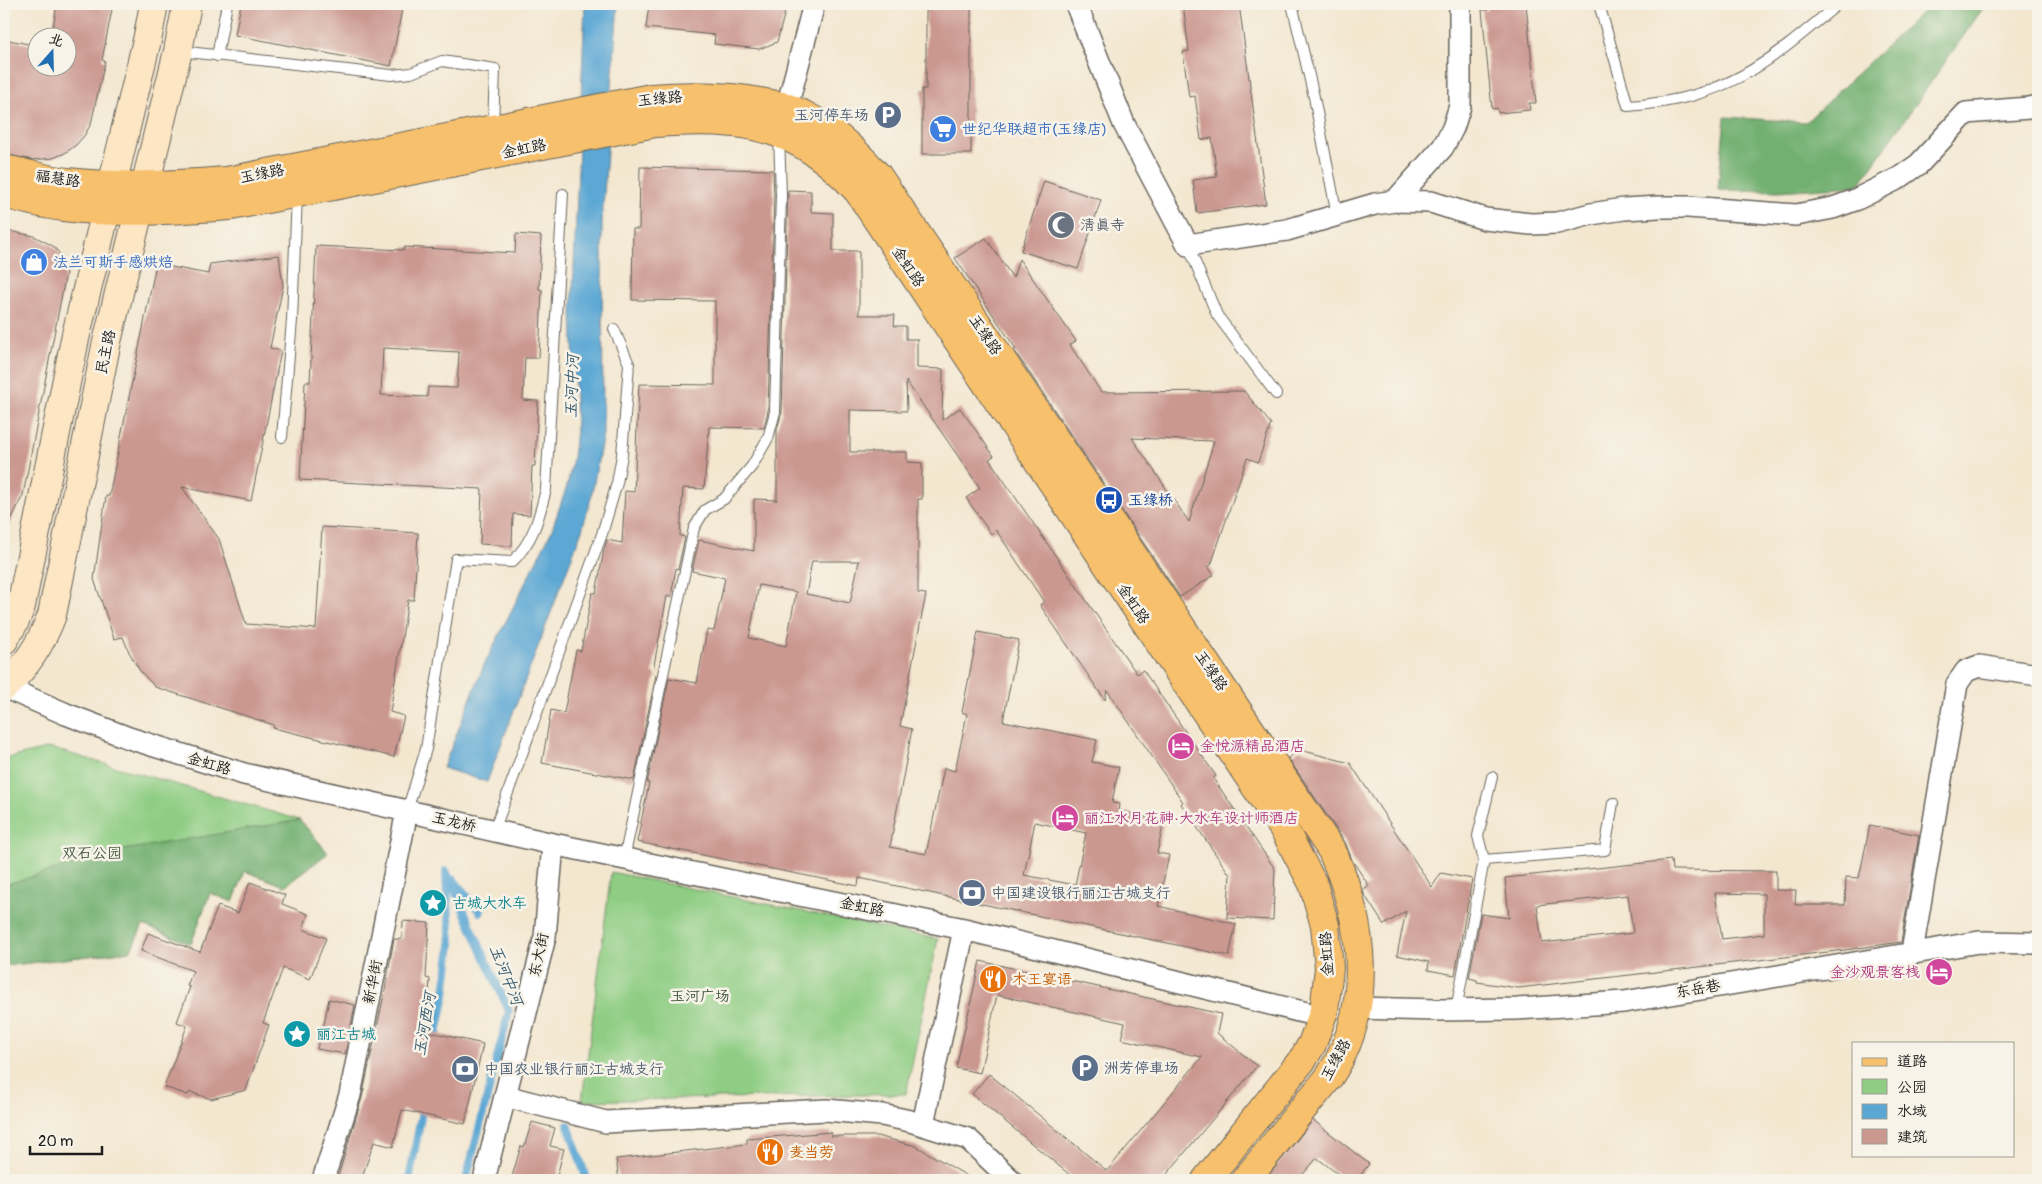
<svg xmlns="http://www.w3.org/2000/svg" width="2042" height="1184" viewBox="0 0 2042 1184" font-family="Pangolin,'LXGW WenKai TC',sans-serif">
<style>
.green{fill:#8ecd83;stroke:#557450}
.forest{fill:#72b071;stroke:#476646}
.water{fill:#5ba7d4;stroke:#3c6278}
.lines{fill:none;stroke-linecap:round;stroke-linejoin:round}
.stream{stroke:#5ba7d4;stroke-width:8}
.building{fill:#cb9890;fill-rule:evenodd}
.lane-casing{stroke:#67635b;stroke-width:12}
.street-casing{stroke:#67635b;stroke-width:24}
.secondary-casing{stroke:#67635b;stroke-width:30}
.primary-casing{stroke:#67635b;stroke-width:30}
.lane{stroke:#fff;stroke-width:10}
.street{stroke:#fff;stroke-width:21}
.secondary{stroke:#fce6c4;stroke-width:28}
.primary{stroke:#f7c06c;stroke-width:28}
.labels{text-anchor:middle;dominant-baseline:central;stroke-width:5;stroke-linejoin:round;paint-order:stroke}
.street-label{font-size:15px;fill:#1c1c1c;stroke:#f7f3e8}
.service-label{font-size:15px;fill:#4e5e75;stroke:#f7f3e8;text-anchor:start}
.shop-label{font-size:15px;fill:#366cbe;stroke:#f7f3e8;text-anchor:start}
.worship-label{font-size:15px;fill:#5b616d;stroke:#f7f3e8;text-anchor:start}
.transit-label{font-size:15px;fill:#164399;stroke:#f7f3e8;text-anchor:start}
.hotel-label{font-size:15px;fill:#b23c85;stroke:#f7f3e8;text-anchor:start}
.park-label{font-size:15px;fill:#445a40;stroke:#f7f3e8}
.culture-label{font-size:15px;fill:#0d838f;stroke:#f7f3e8;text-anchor:start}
.food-label{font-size:15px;fill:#c56008;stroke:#f7f3e8;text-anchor:start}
.water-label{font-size:16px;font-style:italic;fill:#385b6f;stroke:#f7f3e8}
</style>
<rect width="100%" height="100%" fill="#f7f3e8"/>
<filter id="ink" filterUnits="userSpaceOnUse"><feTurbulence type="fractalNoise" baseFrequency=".02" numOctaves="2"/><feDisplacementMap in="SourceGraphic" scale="10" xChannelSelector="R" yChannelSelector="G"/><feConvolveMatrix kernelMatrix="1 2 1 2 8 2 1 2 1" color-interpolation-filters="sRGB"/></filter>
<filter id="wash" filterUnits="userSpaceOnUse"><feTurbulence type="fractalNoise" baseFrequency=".0096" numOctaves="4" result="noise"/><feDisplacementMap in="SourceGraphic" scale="20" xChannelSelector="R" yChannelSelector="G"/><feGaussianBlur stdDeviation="1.12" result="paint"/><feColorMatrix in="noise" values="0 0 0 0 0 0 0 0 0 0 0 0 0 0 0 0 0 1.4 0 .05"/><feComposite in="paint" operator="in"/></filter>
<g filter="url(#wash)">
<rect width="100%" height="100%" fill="#f3e7d0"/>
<!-- green -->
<path class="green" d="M50 748 300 820 328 853 285 886 245 871 233 902 210 893 191 944 143 925 130 951 4 966V759Z
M611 872 938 939 906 1094 582 1101Z"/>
<!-- forest -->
<path class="forest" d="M1927 4H1986L1858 186 1778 191 1718 190 1725 117 1806 122 1922 12Z
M300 820 328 853 285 886 245 871 233 902 210 893 191 944 143 925 130 951 4 966V885L118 851Z"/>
<!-- water -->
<path class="water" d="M585 4H618L602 221 603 434 591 498 582 530 487 782 443 768 484 665 551 532 567 486 573 458 576 429 572 313Z"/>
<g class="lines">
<!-- stream -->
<path class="stream" d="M446 871 509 1011 466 1180
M454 880 480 912
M435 1043 445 994 451 945 446 876
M568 1125 587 1180
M409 1180 423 1106"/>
</g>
<g id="blocks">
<!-- building -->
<path class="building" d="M57 4H113L102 60 105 61 91 124 84 136 76 145 65 153 53 158 33 160 4 154V39L38 46V68H68V38H51Z
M241 4H403L391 66 235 35Z
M649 4H787L777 42 759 49 714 44 715 35 646 28Z
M926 4H971V154H922V89H926Z
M1183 4H1239L1266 204 1197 213 1193 180 1217 177 1212 138 1201 140 1195 96 1189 97 1183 52 1189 51Z
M1487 4H1526L1536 103H1529L1530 110 1498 113 1497 108 1492 109 1482 10H1488Z
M640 167 773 170 774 195 768 411 764 428 709 427 704 489 683 488 680 536 685 537 678 569 676 568 671 597 667 596 654 665 653 674 656 675 634 780 542 763 551 710 564 713 576 650 581 651 592 593H596L604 550 607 540 622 543 625 491 634 492 639 384 715 385V301L632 300 633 229H639Z
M1044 181 1101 200 1078 269 1021 251Z
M788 190 811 191V212L833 213V251H859V315H895L894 326H906V339H917V368L943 369 942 420 960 408 994 456 989 459 1137 674 1143 670 1216 776 1213 778 1275 869 1273 920 1227 918 1230 875 1181 804 1183 802 1107 690 1105 700 1040 605 1044 602 996 530 991 534 966 498 980 488 906 381 907 411 850 410V452H907V462L922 463V499H918V593L926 594 900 726 912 729 890 847 926 854 944 768 955 771 967 714 962 712 978 632 1019 640 1003 721 1097 740 1092 762 1119 767 1112 803 1120 804 1119 811 1164 821 1157 853 1169 855 1158 906 1236 924 1229 956 859 878 858 886 637 842 649 783H647L669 678 697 683 707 630 714 631 725 578 692 571 699 540 754 551V499L777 500V429L782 412ZM812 561H859L850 603 806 594ZM759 585 796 592 786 646 749 638ZM1035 822 1086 833 1075 885 1024 875Z
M4 230 34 236 53 246 64 259 66 273 23 495 4 535Z
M516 234 541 236 539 289 542 290 539 358H525L523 400 538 401 535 466H532L530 515 513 514 512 546 480 544 482 489 300 480 305 382H310L316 246 404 250V247L515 253ZM383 348 459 352 457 388 428 387 427 397 381 395Z
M986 238 1013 278 1019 259 1076 341 1070 345 1101 392 1244 391 1271 424 1258 462 1247 458 1211 565 1208 567 1214 575 1180 597 1014 350 1016 349 955 258ZM1132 438 1214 441 1189 522Z
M279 255 283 286 270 348 281 351 251 501 182 487 219 539 246 624 316 629 322 527 418 533 414 600H408L390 712 404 716 394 757 273 728 274 725 155 687 140 671 129 652 123 637 114 639 94 579 106 496H109L156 264 208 274 210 264Z
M1300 750 1350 763 1432 887 1441 873 1472 879 1455 975 1428 970 1429 962 1397 955 1406 911 1384 925 1364 894 1363 889 1369 886 1352 860 1345 842 1288 758Z
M1870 825 1919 835 1901 942 1845 950 1518 988 1477 982V980L1469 978 1481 914 1509 918 1505 878 1671 860 1672 870 1776 871V890H1796L1795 905H1845L1846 877 1859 878ZM1715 893 1764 894V934L1722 939ZM1628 895 1633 933 1542 943 1537 905Z
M250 882 285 895 282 904 308 914 303 929 326 938 310 979 283 968 263 1023 269 1025 246 1090 211 1099 190 1092 188 1095 164 1087 187 1026 177 1022 190 987 187 986 193 971 141 951 148 933 200 952 218 906 238 913Z
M403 921 429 923 426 978 430 979 426 1031 483 1044 465 1124 402 1110 393 1147 374 1142 361 1180H337L362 1098 385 990 394 939H402Z
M980 961 1221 1014 1217 1033 1257 1066 1162 1180H1076L972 1094 989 1074 1107 1171 1202 1057 1121 1039 1125 1023 997 995 980 1073 956 1068Z
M329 999 355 1005 345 1054 317 1049 321 1029H323Z
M1313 1120 1369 1164 1357 1180H1346L1317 1158 1298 1180H1265Z
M532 1122 555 1128 550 1146 564 1149 556 1180H511L521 1146 524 1147Z
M831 1132V1136H877L916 1146 974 1180H619L616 1159 747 1144V1139Z"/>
</g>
</g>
<g filter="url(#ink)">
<use href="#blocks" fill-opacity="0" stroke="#67635b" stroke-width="1"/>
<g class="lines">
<!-- lane casing -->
<g class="lane-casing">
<path id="lane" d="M1292 4 1314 97 1337 215
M1599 4 1628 106C1726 99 1766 65 1838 4
M179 51 391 75 411 73 442 61 495 69 493 128
M217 56 227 4
M1188 245 1217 315 1276 394
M282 437 292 320 297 194
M407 811 426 749 456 559 512 562C534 540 539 518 546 489L563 194
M494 831 602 534 617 483 622 455 629 364 614 329
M624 859 694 528 705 510 724 499 752 466 768 438 775 412 781 195 779 135
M1484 860 1605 850 1613 803
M1456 1010 1484 860 1478 836 1492 777"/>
</g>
<!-- street casing -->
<g class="street-casing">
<path id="street" d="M1076 4 1124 124 1188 245 1287 230 1375 204 1395 201 1431 202 1485 219 1531 224 1557 223 1591 214 1624 209 1659 207H1688L1796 215 1833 208 1855 200 1899 178 1919 164 1966 113 2029 108 2038 106
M787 107 814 4
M1395 201 1443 147 1453 128 1460 106V4
M4 687 66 714 129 738 244 774 553 844 964 929 1323 1017
M1912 952 1957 684 1966 671 1979 666 2038 675
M1356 1008 1437 1010 1517 1009 1624 1002 1979 942 2038 943
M505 1096 606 1122 826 1110 882 1115 910 1121 968 1139 1011 1180
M923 1124 964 929
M323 1180 350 1095 407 811
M484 1180 545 937 553 844"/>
</g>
<!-- secondary casing -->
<g class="secondary-casing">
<path id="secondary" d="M4 640 15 621 21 606 75 339 148 36 154 4
M4 687C27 666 41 644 52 615L106 346 178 51 187 4"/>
</g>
<!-- primary casing -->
<g class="primary-casing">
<path id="primary" d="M4 169C25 173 47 180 68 182 121 188 174 185 227 181L651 98C690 95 727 95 765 103 772 104 781 105 788 108 824 121 853 148 878 176L1332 851C1364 922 1375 1009 1329 1077 1320 1089 1310 1100 1300 1112 1282 1135 1264 1158 1245 1180
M4 194C24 199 44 205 64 207 120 214 175 210 231 206L655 123C743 117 797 123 858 191L1285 831 1313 884 1325 925 1329 968 1324 1011 1312 1044 1303 1059 1206 1180"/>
</g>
<!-- lane -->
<use href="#lane" class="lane"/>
<!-- street -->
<use href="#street" class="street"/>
<!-- secondary -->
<use href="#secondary" class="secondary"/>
<!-- primary -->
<use href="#primary" class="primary"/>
</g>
</g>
<!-- icons -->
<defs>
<g id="parking-disc" transform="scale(1.4375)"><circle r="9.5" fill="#5c6f8a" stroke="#f7f3e8"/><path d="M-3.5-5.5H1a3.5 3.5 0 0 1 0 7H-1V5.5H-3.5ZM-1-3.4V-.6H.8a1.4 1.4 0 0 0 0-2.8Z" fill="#fff"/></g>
<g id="supermarket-disc" transform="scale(1.4375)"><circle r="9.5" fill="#3f7fe0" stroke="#f7f3e8"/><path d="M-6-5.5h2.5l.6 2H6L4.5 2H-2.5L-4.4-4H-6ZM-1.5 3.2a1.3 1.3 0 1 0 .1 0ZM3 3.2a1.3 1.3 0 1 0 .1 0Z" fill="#fff"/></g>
<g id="mosque-disc" transform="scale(1.4375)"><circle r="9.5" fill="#6b7280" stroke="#f7f3e8"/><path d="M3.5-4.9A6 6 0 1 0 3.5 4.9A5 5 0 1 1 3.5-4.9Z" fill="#fff"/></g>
<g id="shop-disc" transform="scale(1.4375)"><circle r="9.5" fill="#3f7fe0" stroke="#f7f3e8"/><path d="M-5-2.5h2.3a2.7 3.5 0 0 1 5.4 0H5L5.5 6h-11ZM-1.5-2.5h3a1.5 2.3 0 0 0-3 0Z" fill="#fff"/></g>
<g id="bus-disc" transform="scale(1.4375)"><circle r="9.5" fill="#1a4fb4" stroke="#f7f3e8"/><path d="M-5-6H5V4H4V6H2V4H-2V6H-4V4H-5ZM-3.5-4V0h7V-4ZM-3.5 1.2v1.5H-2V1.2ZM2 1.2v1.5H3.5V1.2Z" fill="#fff"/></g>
<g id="hotel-disc" transform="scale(1.4375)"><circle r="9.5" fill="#d1479c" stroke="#f7f3e8"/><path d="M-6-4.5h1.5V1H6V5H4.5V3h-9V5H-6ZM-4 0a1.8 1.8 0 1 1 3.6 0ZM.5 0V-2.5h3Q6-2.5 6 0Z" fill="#fff"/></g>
<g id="bank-disc" transform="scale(1.4375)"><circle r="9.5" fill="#5c6f8a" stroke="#f7f3e8"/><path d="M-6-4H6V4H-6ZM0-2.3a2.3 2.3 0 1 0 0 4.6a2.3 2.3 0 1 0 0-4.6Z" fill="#fff"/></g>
<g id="sight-disc" transform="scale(1.4375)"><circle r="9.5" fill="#0f9aa8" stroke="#f7f3e8"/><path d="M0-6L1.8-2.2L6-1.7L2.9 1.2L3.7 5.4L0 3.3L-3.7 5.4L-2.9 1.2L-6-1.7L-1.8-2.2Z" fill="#fff"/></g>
<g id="restaurant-disc" transform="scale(1.4375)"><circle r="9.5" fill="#e8710a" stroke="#f7f3e8"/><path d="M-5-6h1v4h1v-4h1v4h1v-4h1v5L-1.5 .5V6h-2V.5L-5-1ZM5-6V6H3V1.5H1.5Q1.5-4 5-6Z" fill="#fff"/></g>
</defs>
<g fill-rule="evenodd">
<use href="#parking-disc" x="888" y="115"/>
<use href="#supermarket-disc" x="943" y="129"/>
<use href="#mosque-disc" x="1061" y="225"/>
<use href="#shop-disc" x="34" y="262"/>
<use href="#bus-disc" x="1109" y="500"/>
<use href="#hotel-disc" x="1181" y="746"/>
<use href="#hotel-disc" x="1065" y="818"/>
<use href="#bank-disc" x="972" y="893"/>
<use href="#sight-disc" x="433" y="903"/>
<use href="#hotel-disc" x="1939" y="972"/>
<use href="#restaurant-disc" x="993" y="979"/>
<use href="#sight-disc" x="297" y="1034"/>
<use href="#parking-disc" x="1085" y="1068"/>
<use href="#bank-disc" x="465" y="1069"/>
<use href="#restaurant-disc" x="770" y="1152"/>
</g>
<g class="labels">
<!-- street labels -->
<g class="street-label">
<text transform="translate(660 99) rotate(-6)">玉缘路</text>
<text transform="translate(524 149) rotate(-11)">金虹路</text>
<text transform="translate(262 174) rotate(-11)">玉缘路</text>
<text transform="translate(58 179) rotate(9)">福慧路</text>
<text transform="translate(908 267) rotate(56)">金虹路</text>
<text transform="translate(985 335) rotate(56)">玉缘路</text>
<text transform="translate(106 352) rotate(-78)">民主路</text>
<text transform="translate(1133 604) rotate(56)">金虹路</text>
<text transform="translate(1211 671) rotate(56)">玉缘路</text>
<text transform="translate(209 764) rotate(16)">金虹路</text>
<text transform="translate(454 822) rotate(13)">玉龙桥</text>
<text transform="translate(862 907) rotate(12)">金虹路</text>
<text transform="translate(1327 954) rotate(-93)">金虹路</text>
<text transform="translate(539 955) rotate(-78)">东大街</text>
<text transform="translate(373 982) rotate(-79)">新华街</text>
<text transform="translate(1698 989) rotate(-10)">东岳巷</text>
<text transform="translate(1336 1060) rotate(-61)">玉缘路</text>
</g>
<!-- service labels -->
<g class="service-label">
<text x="869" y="115" text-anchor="end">玉河停车场</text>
<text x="991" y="893">中国建设银行丽江古城支行</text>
<text x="1104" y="1068">洲芳停車场</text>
<text x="484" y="1069">中国农业银行丽江古城支行</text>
</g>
<!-- shop labels -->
<g class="shop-label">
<text x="962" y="129">世纪华联超市(玉缘店)</text>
<text x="53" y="262">法兰可斯手感烘焙</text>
</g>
<!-- worship labels -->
<g class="worship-label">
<text x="1080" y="225">清真寺</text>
</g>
<!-- transit labels -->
<g class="transit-label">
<text x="1128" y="500">玉缘桥</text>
</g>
<!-- hotel labels -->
<g class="hotel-label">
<text x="1200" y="746">金悦源精品酒店</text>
<text x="1084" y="818">丽江水月花神·大水车设计师酒店</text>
<text x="1920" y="972" text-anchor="end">金沙观景客栈</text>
</g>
<!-- park labels -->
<g class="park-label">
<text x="92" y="853">双石公园</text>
<text x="700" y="996">玉河广场</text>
</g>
<!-- culture labels -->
<g class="culture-label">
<text x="452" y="903">古城大水车</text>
<text x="316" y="1034">丽江古城</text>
</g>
<!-- food labels -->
<g class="food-label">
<text x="1012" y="979">木王宴语</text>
<text x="789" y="1152">麦当劳</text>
</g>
<!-- water labels -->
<g class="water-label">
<text transform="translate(572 386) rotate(-88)">玉河中河</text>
<text transform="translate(506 975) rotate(68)">玉河中河</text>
<text transform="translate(425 1024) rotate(-80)">玉河西河</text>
</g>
</g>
<!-- margin -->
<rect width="2042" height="1184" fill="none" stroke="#f7f3e8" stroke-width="20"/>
<!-- legend -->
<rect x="1852" y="1042" width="162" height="115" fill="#f7f3e8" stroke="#9f9d96"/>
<rect x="1862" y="1058" width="25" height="8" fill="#f7c06c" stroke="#9f9d96"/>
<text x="1897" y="1066" font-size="15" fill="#1c1c1c">道路</text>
<rect x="1862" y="1079" width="25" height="15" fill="#8ecd83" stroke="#9f9d96"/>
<text x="1897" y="1092" font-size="15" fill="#1c1c1c">公园</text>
<rect x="1862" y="1104" width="25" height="15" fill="#5ba7d4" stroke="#9f9d96"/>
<text x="1897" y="1116" font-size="15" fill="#1c1c1c">水域</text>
<rect x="1862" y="1129" width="25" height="15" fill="#cb9890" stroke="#9f9d96"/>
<text x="1897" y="1142" font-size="15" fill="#1c1c1c">建筑</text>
<!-- north arrow -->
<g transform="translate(52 52) rotate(20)"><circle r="24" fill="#f7f3e8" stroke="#9f9d96"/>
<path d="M0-4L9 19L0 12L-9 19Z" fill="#1f6fb2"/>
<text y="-8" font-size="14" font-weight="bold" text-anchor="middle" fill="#1c1c1c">北</text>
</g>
<!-- scale -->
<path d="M30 1146v8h72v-8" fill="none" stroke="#1c1c1c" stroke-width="2.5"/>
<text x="38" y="1146" font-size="15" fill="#1c1c1c" stroke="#f7f3e8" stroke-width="4" paint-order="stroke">20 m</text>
</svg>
